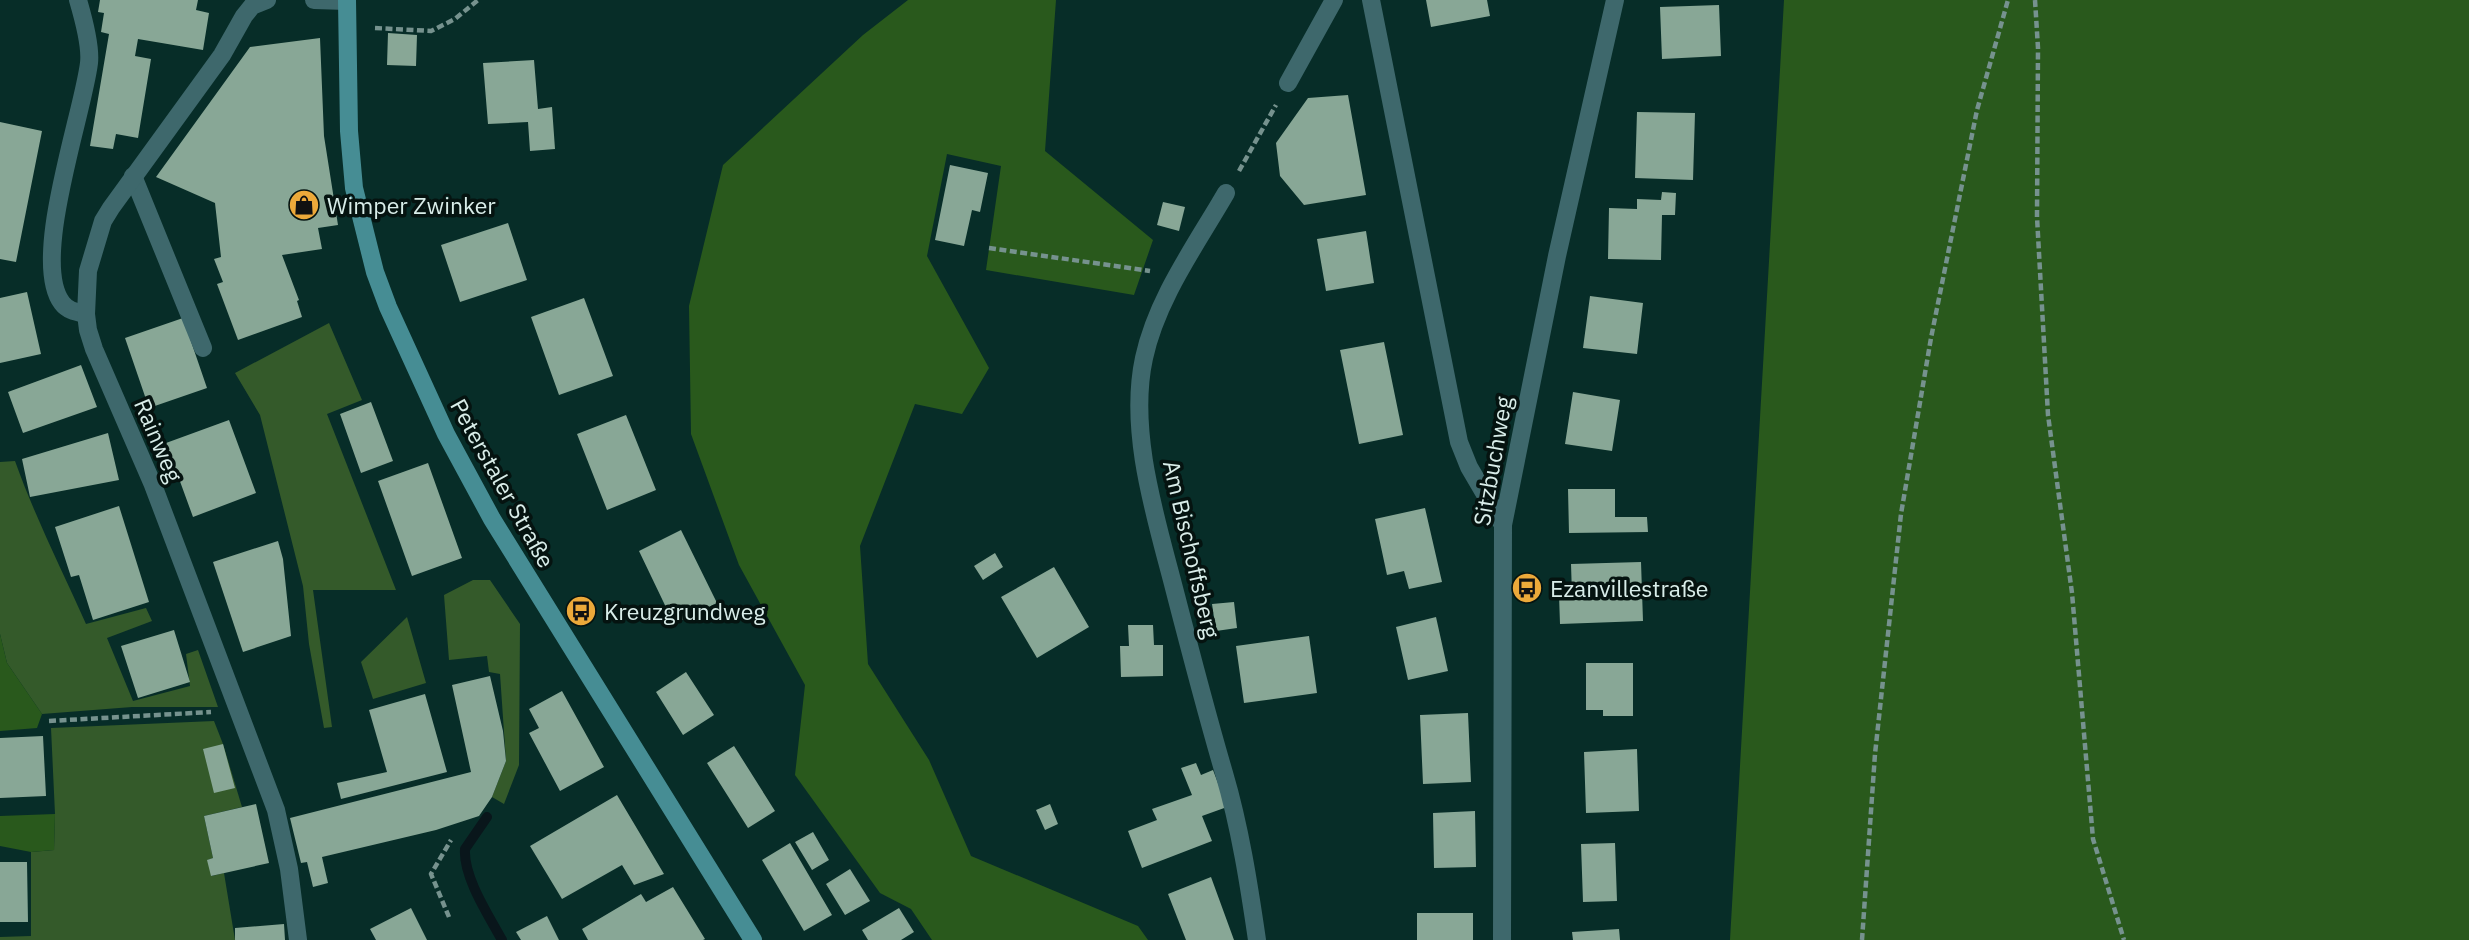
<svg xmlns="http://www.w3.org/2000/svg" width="2469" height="940" viewBox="0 0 2469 940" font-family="'IBM Plex Sans',sans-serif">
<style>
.green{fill:#345a2a}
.forest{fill:#29591c}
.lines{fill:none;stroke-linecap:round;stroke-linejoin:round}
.stream{stroke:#09161b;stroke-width:10}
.building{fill:#88a796}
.path{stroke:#76928e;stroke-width:4.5;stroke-dasharray:7 3.5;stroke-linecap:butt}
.lane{stroke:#3e686c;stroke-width:18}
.street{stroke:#3e686c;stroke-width:18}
.secondary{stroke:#468d94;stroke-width:18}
.labels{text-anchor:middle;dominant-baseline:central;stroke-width:7;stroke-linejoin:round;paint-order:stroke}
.poi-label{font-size:23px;fill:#d9ede9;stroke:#051310;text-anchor:start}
.street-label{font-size:23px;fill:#d9ede9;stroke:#051310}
</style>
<rect width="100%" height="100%" fill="#072d28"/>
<!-- green -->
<path class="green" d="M329 323 362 400 327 414 396 590H313L332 727 324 728 309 644 303 586 260 415 235 373Z
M15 461C35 517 62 570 86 624L146 608 152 621 107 638 133 701 190 686 186 654 198 650 218 707H132L42 714 7 663 0 634V462Z
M473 580H490L520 624 519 765 504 804 492 797 506 761 500 674 489 672 487 656 449 660 444 595Z
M407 617 426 683 373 699 361 662Z
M214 721 223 744 242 807 204 816 213 858 208 860 212 876 224 873 235 940H0V937L31 936V852L54 850 55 814 51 728Z"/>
<!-- forest -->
<path class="forest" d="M908 0H1056L1045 151 1153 240 1134 295 986 270 1001 166 947 154 927 256 989 368 962 414 915 404 860 546 868 664 929 760 971 856 1138 926 1148 940H932L911 909 880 893 795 775 805 685 739 565 691 434 689 306 723 165 863 35Z
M1784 0H2469V940H1730Z
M0 634 7 663 42 714 37 728 0 731Z
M55 814 54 850 31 852 0 846V816Z"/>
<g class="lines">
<!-- stream -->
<path class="stream" d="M487 817 465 849C463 877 489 916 502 940"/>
</g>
<!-- building -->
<path class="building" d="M100 0H198L196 10 209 13 203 50 138 39 135 56 151 59 138 138 116 134 113 149 90 146 109 34 101 32 104 13 98 12Z
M1426 0H1487L1490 16 1431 27Z
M1719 5 1721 56 1662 59 1660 7Z
M388 33 417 35 416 66 387 65Z
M320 38 324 136 338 225 318 228 322 249 282 255 299 300 297 301 302 317 238 340 217 284 223 282 214 259 221 257 215 203 156 177 250 47Z
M534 60 538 109 552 107 555 149 530 151 528 122 488 124 483 63Z
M1348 95 1366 195 1304 205 1280 176 1276 143 1308 98Z
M1637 112 1695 113 1693 180 1635 178Z
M0 122 42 131 16 262 0 259Z
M950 165 988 173 980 212 972 210 964 246 935 240Z
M1662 192 1676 193 1675 215H1662L1661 260 1608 259 1609 208 1637 209V199L1661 200Z
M1163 202 1185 207 1179 231 1157 225Z
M508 223 527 280 460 302 441 245Z
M1366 231 1374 283 1326 291 1317 239Z
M27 292 41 354 0 363V298Z
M1590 296 1643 303 1637 354 1583 348Z
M584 298 613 376 559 395 531 317Z
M183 318 207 388 149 408 125 338Z
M1384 342 1403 435 1359 444 1340 350Z
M81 365 97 407 23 433 8 392Z
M1573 392 1620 400 1612 451 1565 444Z
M371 402 393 461 361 473 340 414Z
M626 415 656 490 607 510 577 434Z
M229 420 256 493 193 517 166 443Z
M108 433 119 480 30 497 22 459Z
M428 463 462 558 412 576 378 481Z
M1568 489H1615V517H1647L1648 532 1569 533Z
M119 506 149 602 93 620 79 575 71 577 55 527Z
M1425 508 1442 582 1409 589 1404 571 1387 575 1375 519Z
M681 530 717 603 674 624 639 551Z
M278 541 283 559 291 636 243 652 213 562Z
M995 553 1003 567 983 580 974 566Z
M1641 562 1643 621 1560 624 1559 595H1572L1571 564Z
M1054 567 1089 627 1037 658 1001 597Z
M1234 602 1237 628 1216 631 1212 604Z
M1436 617 1448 671 1408 680 1396 627Z
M1128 625H1153L1154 645H1163V676L1121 677 1120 646H1129Z
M174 630 190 682 138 698 121 646Z
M1309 636 1317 693 1244 703 1236 646Z
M1586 663H1633V716H1603V710H1586Z
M686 672 714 715 683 735 656 692Z
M490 676 503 731 506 761 492 797 479 816 436 830 322 857 328 883 313 887 307 862 301 863 290 818 471 772 452 685Z
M562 691 604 767 560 791 529 733 539 728 529 709Z
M425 694 447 772 341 799 337 783 387 772 369 710Z
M1468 713 1471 782 1423 784 1420 715Z
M43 736 46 796 0 798V738Z
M223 744 235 788 214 793 203 749Z
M734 746 775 811 748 828 707 763Z
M1637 749 1639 811 1586 813 1584 752Z
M1196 763 1201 775 1213 770 1227 807 1202 816 1212 841 1142 868 1128 831 1157 820 1152 809 1192 795 1181 768Z
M617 795 664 874 634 885 622 865 562 899 530 846Z
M256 804 269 863 211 876 207 860 213 858 204 816Z
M1050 804 1058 824 1045 830 1036 810Z
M1475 811 1476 867 1434 868 1433 813Z
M813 832 829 860 812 870 795 842Z
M790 843 832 915 804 931 762 860Z
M1615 843 1617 901 1583 902 1581 844Z
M0 862H27L28 922H0Z
M850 869 870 901 845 915 826 884Z
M1211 877 1234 940H1186L1168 894Z
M673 887 705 939 703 940H588L582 929 641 894 646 902Z
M411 908 427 940H376L370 929Z
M899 908 914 932 901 940H868L862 930Z
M1417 913H1473V940H1417Z
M547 916 559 940H521L516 932Z
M284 924 285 940H235V928Z
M1619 929 1620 940H1573L1572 932Z"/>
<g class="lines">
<!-- path -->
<path class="path" d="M2035 0 2038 48 2037 217 2048 415 2072 593 2093 839 2124 940
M375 28 431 31 455 19 478 0
M1239 171 1276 105
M989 248 1150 271
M49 721 211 712
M449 917 431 874 451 840
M1862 940 1875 754 1901 514 1931 338 1977 110 2008 0"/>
<!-- lane -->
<path class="lane" d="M78 0C83 17 91 46 89 63 83 114 30 261 62 303 68 311 77 312 86 314
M133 176 203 348"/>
<!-- street -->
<path class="street" d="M267 0 252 6 244 16 222 55 111 208 103 221 88 271 86 314 88 330 94 349 153 485 276 810 289 869 298 940
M314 0 347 1
M1371 0 1459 442 1469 467 1503 525
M1288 83 1334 0
M1226 193C1196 245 1157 298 1144 358 1128 432 1156 518 1174 588 1190 650 1206 712 1224 773 1240 827 1249 885 1257 940
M1502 940 1503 525 1557 256 1615 0"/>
<!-- secondary -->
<path class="secondary" d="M347 0 349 131 354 188 375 272 388 307 446 434 492 519 753 940"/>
</g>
<!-- icons -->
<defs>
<g id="shop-disc" transform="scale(1.575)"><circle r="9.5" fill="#eca93a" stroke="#051310"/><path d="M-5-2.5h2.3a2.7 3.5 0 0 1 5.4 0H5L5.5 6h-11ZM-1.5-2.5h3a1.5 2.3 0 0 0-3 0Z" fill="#111"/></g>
<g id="bus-disc" transform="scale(1.575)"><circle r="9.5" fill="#eca93a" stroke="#051310"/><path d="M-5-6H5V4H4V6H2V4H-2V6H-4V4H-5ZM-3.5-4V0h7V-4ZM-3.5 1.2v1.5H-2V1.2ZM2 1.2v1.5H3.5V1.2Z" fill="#111"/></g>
</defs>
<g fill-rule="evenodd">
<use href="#shop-disc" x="304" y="205"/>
<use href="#bus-disc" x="1527" y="588"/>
<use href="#bus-disc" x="581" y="611"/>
</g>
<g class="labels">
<!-- poi labels -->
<g class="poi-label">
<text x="327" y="205">Wimper Zwinker</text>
<text x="1550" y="588">Ezanvillestraße</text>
<text x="604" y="611">Kreuzgrundweg</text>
</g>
<!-- street labels -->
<g class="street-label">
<text transform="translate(159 440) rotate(67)">Rainweg</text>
<text transform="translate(1492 461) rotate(-80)">Sitzbuchweg</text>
<text transform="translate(503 483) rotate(61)">Peterstaler Straße</text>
<text transform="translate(1192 549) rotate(77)">Am Bischoffsberg</text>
</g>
</g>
</svg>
